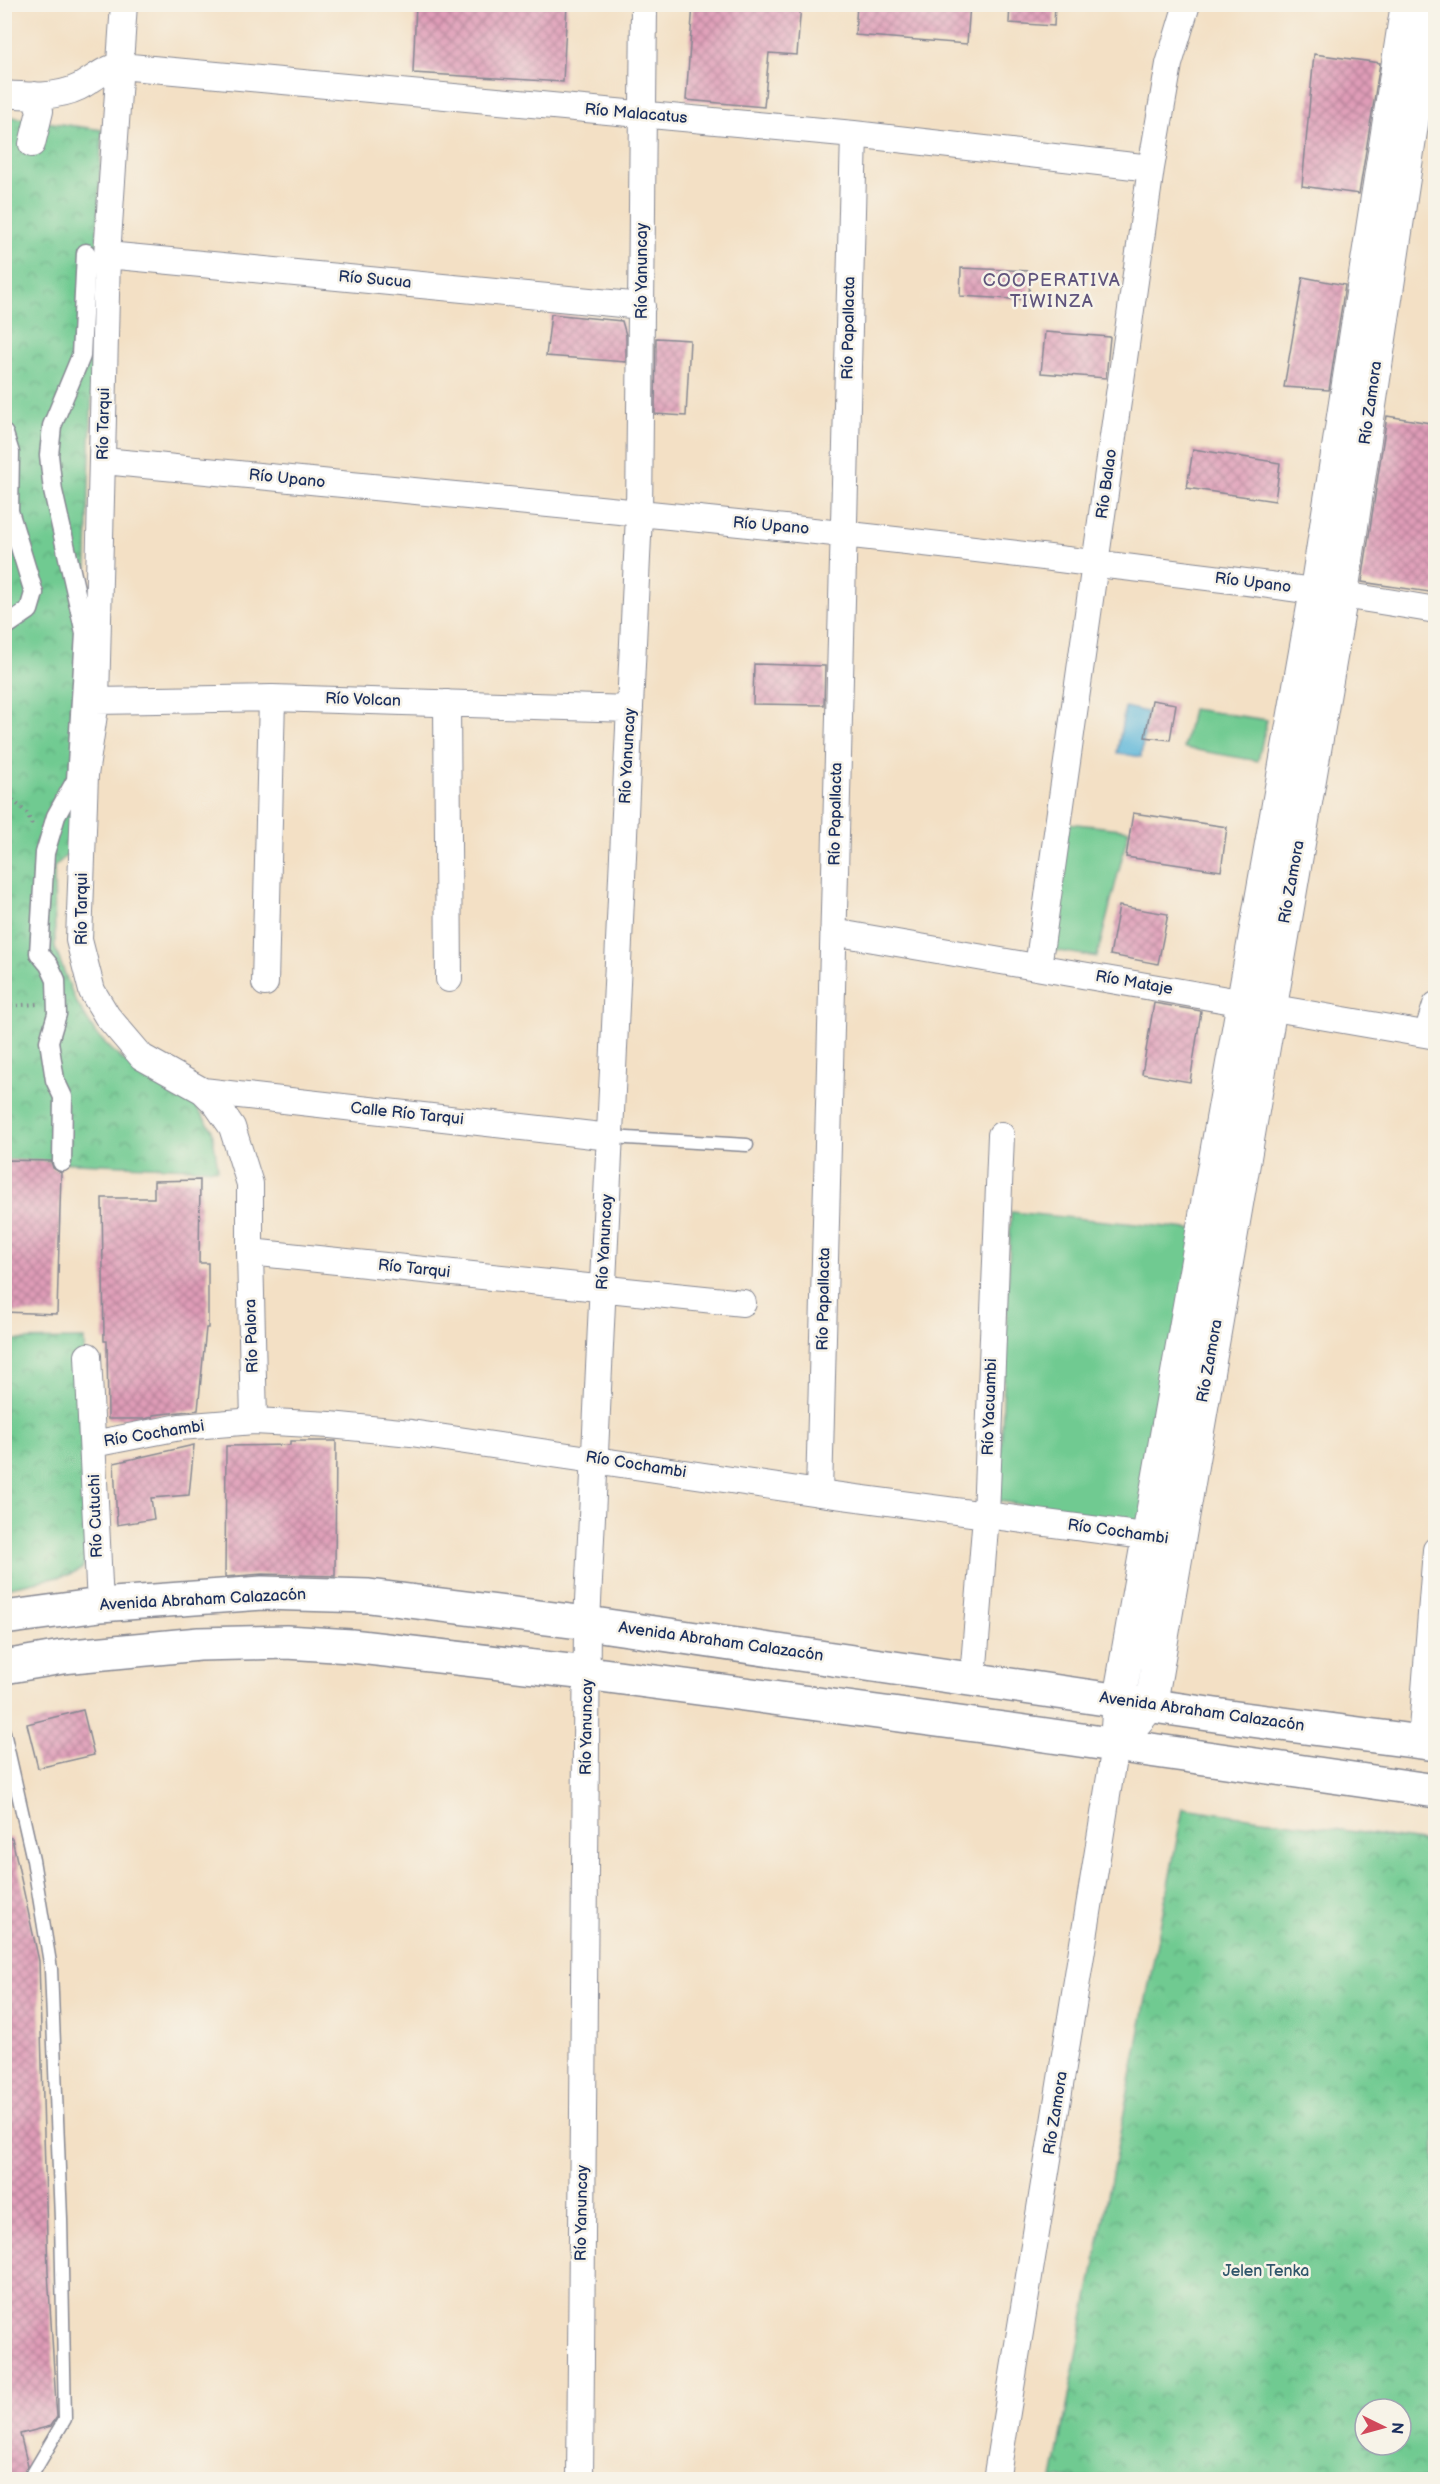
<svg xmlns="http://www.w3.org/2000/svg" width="1440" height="2484" viewBox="0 0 1440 2484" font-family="'Balsamiq Sans',sans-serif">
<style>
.green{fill:#70ca91;stroke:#467c78;stroke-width:1.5}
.park{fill:url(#park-crowns);stroke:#467c78;stroke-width:1.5;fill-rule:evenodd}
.water{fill:#5bb6d9;stroke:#3b729c;stroke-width:1.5}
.building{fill:url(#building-cross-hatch)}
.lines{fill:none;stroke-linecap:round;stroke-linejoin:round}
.service-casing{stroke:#878892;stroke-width:15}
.pedestrian-casing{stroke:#878892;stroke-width:21}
.minor-casing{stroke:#878892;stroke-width:28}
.tertiary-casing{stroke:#878892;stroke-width:34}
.secondary-casing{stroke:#878892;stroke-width:36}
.path{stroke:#878892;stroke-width:4;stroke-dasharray:1.5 4.5;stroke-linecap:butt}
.service{stroke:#fff;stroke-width:12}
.pedestrian{stroke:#fff;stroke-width:18}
.minor{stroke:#fff;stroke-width:26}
.tertiary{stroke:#fff;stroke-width:32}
.secondary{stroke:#fff;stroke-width:33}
.labels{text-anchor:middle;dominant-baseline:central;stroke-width:5;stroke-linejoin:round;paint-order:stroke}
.street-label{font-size:16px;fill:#1b2f5e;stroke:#f7f3e8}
.park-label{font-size:16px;fill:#30566b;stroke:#f7f3e8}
.neighbourhood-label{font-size:18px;letter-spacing:1.5px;fill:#60557d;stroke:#f7f3e8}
</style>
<defs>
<pattern id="park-crowns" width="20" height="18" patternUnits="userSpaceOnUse" patternTransform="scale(1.5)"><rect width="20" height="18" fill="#70ca91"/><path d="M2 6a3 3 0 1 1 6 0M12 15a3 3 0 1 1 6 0" fill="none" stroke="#5ba47a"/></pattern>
<pattern id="building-cross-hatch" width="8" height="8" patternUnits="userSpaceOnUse" patternTransform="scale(1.5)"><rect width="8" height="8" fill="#df9cb7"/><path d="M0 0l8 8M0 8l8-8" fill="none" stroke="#b48098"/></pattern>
</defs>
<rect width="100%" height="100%" fill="#f7f3e8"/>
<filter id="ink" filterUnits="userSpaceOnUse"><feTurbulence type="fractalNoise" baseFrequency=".0167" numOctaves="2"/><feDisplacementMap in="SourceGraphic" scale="12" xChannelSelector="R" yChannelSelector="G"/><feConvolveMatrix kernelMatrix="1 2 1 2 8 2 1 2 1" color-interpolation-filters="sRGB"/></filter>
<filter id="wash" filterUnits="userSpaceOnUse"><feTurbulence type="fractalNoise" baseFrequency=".008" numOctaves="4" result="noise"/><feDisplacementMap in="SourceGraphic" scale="24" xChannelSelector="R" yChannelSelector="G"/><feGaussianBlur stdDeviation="1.35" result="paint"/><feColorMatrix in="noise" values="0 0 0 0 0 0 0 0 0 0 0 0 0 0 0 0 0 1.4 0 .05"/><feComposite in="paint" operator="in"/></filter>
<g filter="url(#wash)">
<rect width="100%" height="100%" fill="#f3e0c5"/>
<!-- green -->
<path class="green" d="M1192 709 1267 720 1258 761 1184 748Z
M1068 823 1129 830 1097 957 1045 949Z
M1011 1212 1198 1230 1145 1524 999 1501Z"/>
<!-- park -->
<path class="park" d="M5 116 102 130C90 368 87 607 78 845L54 867 55 948 75 1000 96 1034 120 1058 193 1103 212 1129 218 1169 5 1160Z
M84 1339 88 1554 82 1569 68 1575 5 1588 4 1340Z
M1183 1808 1435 1843V2479H1053ZM1365 2409H1401V2445H1365Z"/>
<!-- water -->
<path class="water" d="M1125 707 1147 712 1141 757 1117 753Z"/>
<g id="blocks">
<!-- building -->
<path class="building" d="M416 4H567L563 82 413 73Z
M693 4H801L797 55 769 53 764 107 686 100Z
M857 4H970L967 44 855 35Z
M1010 4H1055L1054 26 1009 23Z
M1314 54 1380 63 1359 194 1302 186Z
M961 268 1030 271 1029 300 960 296Z
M1303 277 1345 285 1329 390 1284 387Z
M551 314 622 321 626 335V362L546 356Z
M1045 332 1110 337 1106 378 1041 373Z
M656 338 690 340 686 416 655 414Z
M1387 416 1436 424V593L1362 582Z
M1193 449 1280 463 1275 501 1187 488Z
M754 664 825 666 824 705 753 704Z
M1152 700 1176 704 1170 740 1145 737Z
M1133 813 1227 827 1221 871 1126 857Z
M1119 906 1168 914 1158 964 1110 955Z
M1154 1003 1201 1011 1190 1082 1142 1074Z
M4 1160 51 1161 53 1168 61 1173 57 1314 4 1312Z
M200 1180 199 1263H208V1328H206L198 1410 153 1415V1417L144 1419H108L107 1341H104L102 1198H154V1181Z
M290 1441H336L335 1576 262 1574 225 1577 226 1446 290 1445Z
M194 1445 189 1495 151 1498 154 1519 117 1525 114 1463Z
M83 1710 94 1755 38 1768 27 1724Z
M4 1838H12L39 1961 48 2272 56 2404 57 2417 51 2426 20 2434 28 2466 21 2480H4Z"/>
</g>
</g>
<g filter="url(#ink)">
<use href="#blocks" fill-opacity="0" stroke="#878892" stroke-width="1.5"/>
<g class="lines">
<!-- service casing -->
<g class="service-casing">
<path id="service" d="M610 1137 747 1145
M4 1732 33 1860 51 1969 61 2219 65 2419 29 2480"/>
</g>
<!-- pedestrian casing -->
<g class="pedestrian-casing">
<path id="pedestrian" d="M4 434 10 453 9 511 34 593 29 610 4 627
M62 1162 63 1097 55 1080 49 1041 57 1014 56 980 49 965 39 953 45 853 56 816 76 780 85 633 53 491 49 455 52 426 81 356 86 253"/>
</g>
<!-- minor casing -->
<g class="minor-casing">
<path id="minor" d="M124 4 107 255 96 701 85 775 79 940 92 991 107 1016 142 1057 203 1091 216 1104 232 1127 250 1184V1252L743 1303
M4 94C28 96 57 98 79 87 94 79 103 69 120 66L854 134 1151 168
M32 144 40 111 35 95
M107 255 642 306
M104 461C428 493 752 521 1075 561 1196 576 1316 589 1436 610
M96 701 272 698 630 709
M447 703 449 979
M833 932 1436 1036
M1038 967 1151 168 1169 64 1187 4
M265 983 272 698
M1427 1034 1436 1005
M203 1091 610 1137
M250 1252 254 1421
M88 1356 100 1605
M93 1444 180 1427 254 1421 330 1425 411 1433 819 1493 1167 1539
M819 1493 854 134
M973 1678 986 1515 1001 1135
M1421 1742 1436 1550
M580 2480 587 1623 639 515 644 4
M996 2480 1115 1746"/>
</g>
<!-- tertiary casing -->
<g class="tertiary-casing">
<path id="tertiary" d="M1117 1728 1119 1700 1316 590 1407 4
M1115 1746 1151 1704 1342 593 1430 4"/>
</g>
<!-- secondary casing -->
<g class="secondary-casing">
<path id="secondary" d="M4 1618 100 1605 262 1593 369 1596 587 1623 1236 1718 1436 1744
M4 1667 62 1657 199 1644 286 1642 351 1646 587 1673 1004 1729 1436 1791"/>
</g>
<!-- path -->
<path class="path" d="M4 792 27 813 32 825
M4 1000V1023
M5 1006 38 1004"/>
<!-- service -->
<use href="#service" class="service"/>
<!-- pedestrian -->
<use href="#pedestrian" class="pedestrian"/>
<!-- minor -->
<use href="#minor" class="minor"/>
<!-- tertiary -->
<use href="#tertiary" class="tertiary"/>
<!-- secondary -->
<use href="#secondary" class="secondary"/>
</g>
</g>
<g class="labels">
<!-- street labels -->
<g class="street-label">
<text transform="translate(636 114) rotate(5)">Río Malacatus</text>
<text transform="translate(642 271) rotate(-90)">Río Yanuncay</text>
<text transform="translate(375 280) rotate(5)">Río Sucua</text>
<text transform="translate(849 328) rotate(-89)">Río Papallacta</text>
<text transform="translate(1371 403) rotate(-82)">Río Zamora</text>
<text transform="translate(104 424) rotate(-89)">Río Tarqui</text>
<text transform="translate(287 479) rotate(6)">Río Upano</text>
<text transform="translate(1107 484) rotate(-82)">Río Balao</text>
<text transform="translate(771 526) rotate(5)">Río Upano</text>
<text transform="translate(1253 583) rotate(7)">Río Upano</text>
<text transform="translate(363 700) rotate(2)">Río Volcan</text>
<text transform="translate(628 756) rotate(-87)">Río Yanuncay</text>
<text transform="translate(836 814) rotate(-89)">Río Papallacta</text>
<text transform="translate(1292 882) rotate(-80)">Río Zamora</text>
<text transform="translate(82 909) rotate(-90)">Río Tarqui</text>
<text transform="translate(1134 983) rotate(10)">Río Mataje</text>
<text transform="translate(407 1114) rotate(6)">Calle Río Tarqui</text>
<text transform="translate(605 1242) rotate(-87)">Río Yanuncay</text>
<text transform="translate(414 1269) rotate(6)">Río Tarqui</text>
<text transform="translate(824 1299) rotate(-89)">Río Papallacta</text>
<text transform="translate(252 1336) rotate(-92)">Río Palora</text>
<text transform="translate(1210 1361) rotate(-80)">Río Zamora</text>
<text transform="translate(990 1407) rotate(-88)">Río Yacuambi</text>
<text transform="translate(154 1434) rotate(-9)">Río Cochambi</text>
<text transform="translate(636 1465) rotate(9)">Río Cochambi</text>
<text transform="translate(96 1516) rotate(-92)">Río Cutuchi</text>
<text transform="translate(1118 1532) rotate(8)">Río Cochambi</text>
<text transform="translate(203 1600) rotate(-3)">Avenida Abraham Calazacón</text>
<text transform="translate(721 1642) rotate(8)">Avenida Abraham Calazacón</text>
<text transform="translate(1202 1712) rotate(8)">Avenida Abraham Calazacón</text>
<text transform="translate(587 1727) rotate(-89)">Río Yanuncay</text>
<text transform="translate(1056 2113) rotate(-81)">Río Zamora</text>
<text transform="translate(582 2213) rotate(-89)">Río Yanuncay</text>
</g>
<!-- park labels -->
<g class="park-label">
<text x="1266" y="2271">Jelen Tenka</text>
</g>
<!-- neighbourhood labels -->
<g class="neighbourhood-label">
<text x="1052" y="280">COOPERATIVA<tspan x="1052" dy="21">TIWINZA</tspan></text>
</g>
</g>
<!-- margin -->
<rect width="1440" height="2484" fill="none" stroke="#f7f3e8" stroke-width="24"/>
<!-- north arrow -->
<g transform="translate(1383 2427) rotate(95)"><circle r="28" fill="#f7f3e8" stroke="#9fa5b1" stroke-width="1.5"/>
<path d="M0-4.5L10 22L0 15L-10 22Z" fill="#d1495b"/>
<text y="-9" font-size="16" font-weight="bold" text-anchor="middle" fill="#1b2f5e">N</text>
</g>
</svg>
